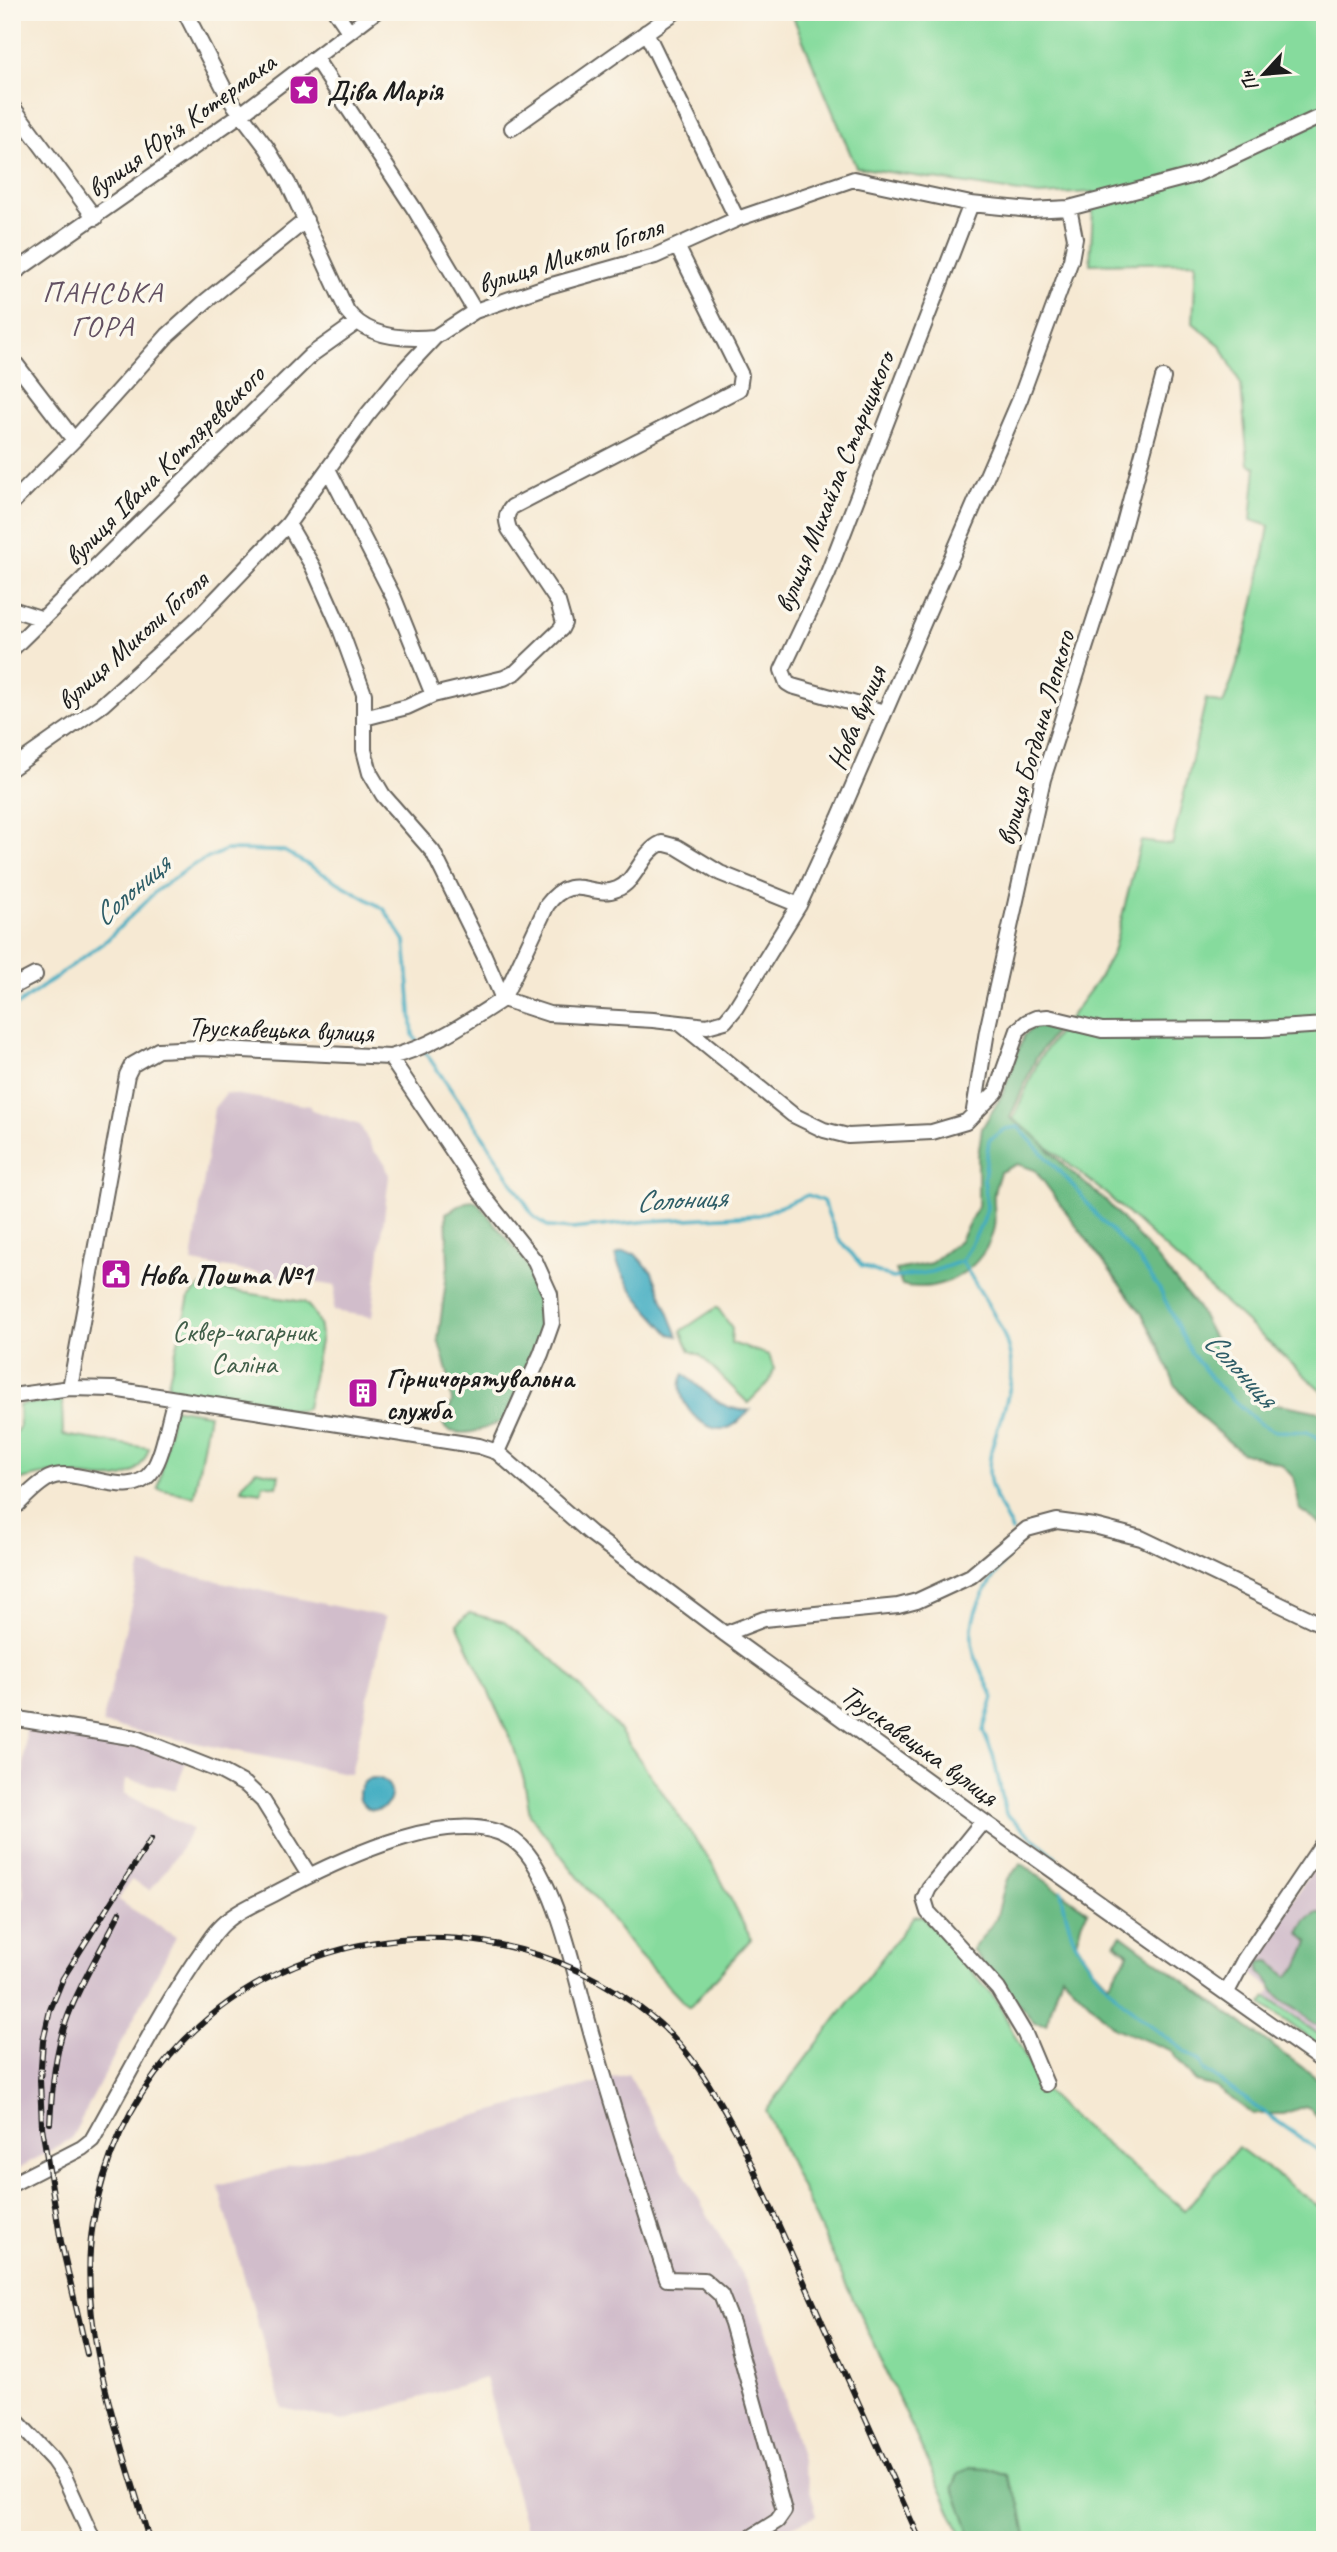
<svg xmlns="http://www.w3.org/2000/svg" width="1337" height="2552" viewBox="0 0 1337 2552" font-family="Caveat,sans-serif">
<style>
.industrial{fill:#d1bdcb}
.green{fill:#86db9d;stroke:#517c5c;stroke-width:2}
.forest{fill:#6cbb84;stroke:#446c50;stroke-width:2}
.water{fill:#43adc2;stroke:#30646f;stroke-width:2}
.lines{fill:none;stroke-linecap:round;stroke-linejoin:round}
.stream{stroke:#43adc2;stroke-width:3.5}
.minor-casing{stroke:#68645c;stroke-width:18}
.minor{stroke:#fff;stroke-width:14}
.rail-casing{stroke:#1c1c1c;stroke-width:6}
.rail{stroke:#fbf7ec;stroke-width:3.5;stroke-dasharray:10;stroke-linecap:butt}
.labels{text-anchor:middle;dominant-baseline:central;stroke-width:7;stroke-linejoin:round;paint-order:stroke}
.poi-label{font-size:28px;font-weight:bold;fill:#1c1c1c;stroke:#fbf7ec;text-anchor:start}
.street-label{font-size:28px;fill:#1c1c1c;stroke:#fbf7ec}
.park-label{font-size:28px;fill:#415f49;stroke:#fbf7ec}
.neighbourhood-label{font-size:30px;letter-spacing:2px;fill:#625062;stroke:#fbf7ec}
.water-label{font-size:30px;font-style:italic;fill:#2e5d67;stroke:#fbf7ec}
</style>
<rect width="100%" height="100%" fill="#fbf7ec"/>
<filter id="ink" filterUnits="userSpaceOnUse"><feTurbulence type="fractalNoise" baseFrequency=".0143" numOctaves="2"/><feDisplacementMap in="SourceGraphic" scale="14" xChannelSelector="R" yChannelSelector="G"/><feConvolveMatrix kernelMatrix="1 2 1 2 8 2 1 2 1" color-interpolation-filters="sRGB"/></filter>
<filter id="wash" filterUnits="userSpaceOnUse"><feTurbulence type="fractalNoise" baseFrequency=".00686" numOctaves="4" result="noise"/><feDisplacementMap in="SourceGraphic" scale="28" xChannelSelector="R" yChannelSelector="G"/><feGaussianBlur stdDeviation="1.57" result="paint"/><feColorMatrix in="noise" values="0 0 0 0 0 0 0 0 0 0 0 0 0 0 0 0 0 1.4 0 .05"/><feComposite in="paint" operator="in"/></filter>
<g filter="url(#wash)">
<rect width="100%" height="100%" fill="#f6e9d3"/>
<!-- industrial -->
<path class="industrial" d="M226 1093 311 1106V1110L360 1125 373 1150 385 1163 389 1176 372 1317 333 1311 336 1286 192 1262 214 1108Z
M141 1565 386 1617 351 1774 102 1724Z
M26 1727 134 1744 186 1761 176 1790 126 1779 124 1793 192 1829 177 1855 150 1891 131 1880 118 1900 176 1937 71 2139 12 2172V1898L24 1899 19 1842Z
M1325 1851V2039L1267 1997 1272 1989 1252 1974 1250 1965Z
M628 2074 759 2305 817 2515 760 2540H529L485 2378 343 2421 282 2408 218 2186Z"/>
<!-- green -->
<path class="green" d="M791 12H1325V1394L1106 1194 1013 1119 1039 1059 1097 981 1113 952 1141 841 1172 845 1206 699 1223 704C1246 648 1259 586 1269 526L1251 520 1256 467 1248 464 1241 385 1221 346 1193 323 1196 262 1090 264 1094 192 1039 195 856 167Z
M201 1286 304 1302C315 1311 320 1322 321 1336L307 1408 301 1411 175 1391 170 1388 168 1383 189 1297Z
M717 1307 732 1328 731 1343 769 1355 774 1369 770 1381 748 1403 700 1355 690 1351 681 1331Z
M62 1399 63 1435 149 1448C134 1497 88 1472 50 1474 38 1475 24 1480 12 1482V1437L20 1426 19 1405Z
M173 1408 209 1414 194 1496 158 1489Z
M256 1470 279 1475 277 1486 263 1484 261 1492 241 1489 243 1484Z
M469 1613 504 1622 560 1665 617 1727 715 1868 751 1939 689 2008 638 1954 530 1815 524 1780 512 1742 457 1624Z
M914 1916 923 1917 997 2000 1039 2084 1065 2111 1185 2210 1238 2147 1325 2211V2540H964L766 2111Z
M1267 1997 1325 2039V2049L1262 2004Z"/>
<!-- forest -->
<path class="forest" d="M1040 1022 1061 1024 1036 1058 1010 1118 1032 1133 1067 1168 1107 1202 1156 1257 1198 1308 1222 1354 1259 1403 1285 1405 1325 1413V1527L1300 1510 1294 1478 1281 1464 1241 1452 1206 1422 1175 1385 1159 1347 1142 1314 1035 1170 1017 1164 1000 1172C998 1179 995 1186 994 1194 993 1204 996 1216 994 1227 986 1268 942 1295 902 1285L896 1270 931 1263 960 1240 978 1206V1156L982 1128 1003 1093 1024 1035Z
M474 1201 479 1204C497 1228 537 1269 543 1297 551 1332 518 1388 504 1420 486 1428 465 1439 446 1429L443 1424 452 1402 449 1378 438 1339 448 1266 446 1213 466 1202Z
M1021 1863 1088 1912 1082 1921 1076 1942 1093 1968 1108 1984 1129 1954 1115 1943 1121 1935 1325 2084V2125L1310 2108 1305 2106 1283 2114H1253L1215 2087 1196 2082 1170 2050 1114 2028 1062 1975 1046 2024 1034 2022 972 1950 996 1919 1006 1881Z
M1317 1913H1325V2023C1312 2028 1311 2021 1302 2013 1294 2007 1286 2005 1279 1997 1271 1988 1269 1979 1259 1971L1260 1962 1270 1961 1287 1977 1298 1967 1309 1942 1299 1933 1306 1921Z
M970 2467 988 2468 1006 2475 1020 2504 1027 2540H973L953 2486 958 2475Z"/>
<!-- water -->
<path class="water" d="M623 1252 635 1254 652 1272 678 1336 670 1334C650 1311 623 1286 615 1255Z
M684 1374C705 1391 721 1412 750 1410 742 1418 734 1428 723 1429 698 1431 671 1395 684 1374Z
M359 1794a16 16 0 1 1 32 0a16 16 0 1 1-32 0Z"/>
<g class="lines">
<!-- stream -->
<path class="stream" d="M12 1009 107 940 157 890 193 865 226 850 284 851 384 909 405 941 413 1035 418 1043
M423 1049 483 1136 534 1217 549 1227 572 1229 650 1221 759 1215 808 1195 823 1201 838 1238 862 1266 893 1278 931 1272 962 1261 983 1222 987 1207 984 1178 989 1140 1005 1129 1018 1127 1077 1190 1097 1216 1137 1257 1160 1290 1191 1353 1218 1386 1260 1424 1275 1431 1307 1432 1317 1437 1325 1448
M962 1261C977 1289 1005 1325 1010 1356 1018 1395 989 1432 989 1471 989 1491 1004 1513 1012 1531
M1012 1549C992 1580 963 1614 974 1652 978 1668 988 1683 993 1697L983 1731 993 1755 1006 1814 1056 1857
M1061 1891C1065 1908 1067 1926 1076 1943 1102 1992 1155 2030 1200 2062L1203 2069 1325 2155"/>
</g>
</g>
<g filter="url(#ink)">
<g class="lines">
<!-- minor casing -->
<g class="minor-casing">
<path id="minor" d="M185 12 229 98 267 148 288 183 347 311C367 338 404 340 435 337
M336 12 349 31
M646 32 737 219
M315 58 415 210 475 311
M12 106 95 218
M512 128 675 12
M12 274 241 114 375 12
M12 359 74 440
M328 469 394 598 433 695
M12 503 74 440 168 335 206 301 306 220
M288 524 313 567 338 623 364 694V750L370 773 383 795 433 852 484 955 503 999
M12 609 43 619
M12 649 311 355 356 323
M884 712 792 686 787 683 782 670 828 573 971 204
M364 718 407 707 433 695 504 678 516 672 561 629 564 623 558 602 509 529C506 520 505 515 512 507L739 389 741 375 677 246
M12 768 102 705 196 620 288 524 367 415 404 370 435 337 475 311 545 287 655 256 737 219 854 179 971 204 1031 210 1069 208 1195 175 1315 119 1325 117
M12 987 35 975
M503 999 549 1014 653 1020 707 1026 725 1021 735 1009 799 905 839 818 1020 399 1071 260 1075 238 1069 208
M503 999 547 905C573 870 592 900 617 889 637 881 641 852 662 843L677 847 720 873 799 905
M681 1024 793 1115 824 1130 848 1136 932 1132 966 1122 996 1092 1018 1030 1027 1022 1036 1018 1048 1017 1102 1030 1263 1029 1325 1025
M390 1057 481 1193 535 1261 550 1294 552 1323 541 1354 497 1452
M973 1116 987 1031 1043 779 1118 546 1163 378
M70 1388 127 1075 132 1065 158 1050 200 1048 390 1057C432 1047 467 1022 503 999
M12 1396 70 1388 113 1389 479 1446 497 1452 590 1533 725 1634 983 1821 1325 2063
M12 1510C23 1500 35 1485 49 1478 77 1464 130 1504 152 1471 164 1454 168 1420 175 1399
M725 1634 764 1619 898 1606 917 1601 971 1576 1027 1529 1057 1521 1094 1526 1141 1538 1325 1626
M12 1718 136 1738 222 1772 246 1785 263 1801 309 1875
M983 1821 929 1888 924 1899 928 1912 998 1989 1025 2034 1046 2084
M1227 1992 1244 1960 1325 1840
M12 2184 82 2148 92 2140C126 2080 157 2018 195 1961 205 1948 214 1930 228 1920 241 1909 259 1902 274 1894 330 1864 477 1788 527 1853 560 1895 577 1984 592 2036 616 2118 641 2198 667 2279L704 2280 721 2295 732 2323 784 2511 777 2521 747 2540
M12 2416 53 2460 64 2476 93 2540"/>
</g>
<!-- minor -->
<use href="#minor" class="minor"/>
<!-- rail casing -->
<g class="rail-casing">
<path id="rail" d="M50 2123C52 2087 55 2050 68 2016 82 1980 103 1946 120 1912
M87 2354 61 2242 42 2127 40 2080 43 2041 50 2010 63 1978 151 1839
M149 2540C121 2439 76 2328 93 2223 137 1958 448 1851 653 2018 692 2050 716 2095 740 2139L920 2540"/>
</g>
<!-- rail -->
<use href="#rail" class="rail"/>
</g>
</g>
<!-- icons -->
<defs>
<g id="sight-square" transform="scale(1.575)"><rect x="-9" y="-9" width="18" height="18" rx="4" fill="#b5179e" stroke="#fbf7ec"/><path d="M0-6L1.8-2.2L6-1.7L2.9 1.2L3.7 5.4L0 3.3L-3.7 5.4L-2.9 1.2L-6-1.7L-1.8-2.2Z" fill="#fff"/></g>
<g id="civic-square" transform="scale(1.575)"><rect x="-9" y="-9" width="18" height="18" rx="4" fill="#b5179e" stroke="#fbf7ec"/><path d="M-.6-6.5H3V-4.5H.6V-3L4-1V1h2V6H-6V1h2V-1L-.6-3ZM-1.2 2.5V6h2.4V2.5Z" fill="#fff"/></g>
<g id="building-square" transform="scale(1.575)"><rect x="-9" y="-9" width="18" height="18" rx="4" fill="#b5179e" stroke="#fbf7ec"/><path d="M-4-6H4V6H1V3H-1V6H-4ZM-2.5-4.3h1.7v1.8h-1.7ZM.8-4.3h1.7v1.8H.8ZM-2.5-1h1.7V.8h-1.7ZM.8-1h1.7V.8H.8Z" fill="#fff"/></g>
</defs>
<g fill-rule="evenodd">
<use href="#sight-square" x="304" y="90"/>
<use href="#civic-square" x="116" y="1274"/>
<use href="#building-square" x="363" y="1393"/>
</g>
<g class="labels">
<!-- poi labels -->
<g class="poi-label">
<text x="327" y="90">Діва Марія</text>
<text x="139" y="1274">Нова Пошта №1</text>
<text x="386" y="1377">Гірничорятувальна<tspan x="386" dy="32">служба</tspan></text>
</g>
<!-- street labels -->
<g class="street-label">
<text transform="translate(181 125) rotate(-36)">вулиця Юрія Котермака</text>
<text transform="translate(570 255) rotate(-18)">вулиця Миколи Гоголя</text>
<text transform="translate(164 465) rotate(-45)">вулиця Івана Котляревського</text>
<text transform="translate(834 482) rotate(-68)">вулиця Михайла Старицького</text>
<text transform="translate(132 640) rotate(-42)">вулиця Миколи Гоголя</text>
<text transform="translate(856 718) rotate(-67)">Нова вулиця</text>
<text transform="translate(1035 738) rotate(-74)">вулиця Богдана Лепкого</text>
<text transform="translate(281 1029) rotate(2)">Трускавецька вулиця</text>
<text transform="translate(920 1745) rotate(36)">Трускавецька вулиця</text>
</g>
<!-- park labels -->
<g class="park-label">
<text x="244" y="1331">Сквер-чагарник<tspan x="244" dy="32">Саліна</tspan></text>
</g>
<!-- neighbourhood labels -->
<g class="neighbourhood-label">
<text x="103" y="292">ПАНСЬКА<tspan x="103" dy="34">ГОРА</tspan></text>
</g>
<!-- water labels -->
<g class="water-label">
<text transform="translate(131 890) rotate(-41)">Солониця</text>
<text transform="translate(681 1199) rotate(-3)">Солониця</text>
<text transform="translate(1241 1369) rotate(47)">Солониця</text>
</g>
</g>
<!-- margin -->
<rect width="1337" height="2552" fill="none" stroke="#fbf7ec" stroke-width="42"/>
<!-- north arrow -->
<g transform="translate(1264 74) rotate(244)" stroke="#fbf7ec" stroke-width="5" paint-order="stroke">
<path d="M0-5L12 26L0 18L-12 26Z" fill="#1c1c1c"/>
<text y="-10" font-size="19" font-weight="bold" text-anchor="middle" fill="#1c1c1c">Пн</text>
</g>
</svg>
